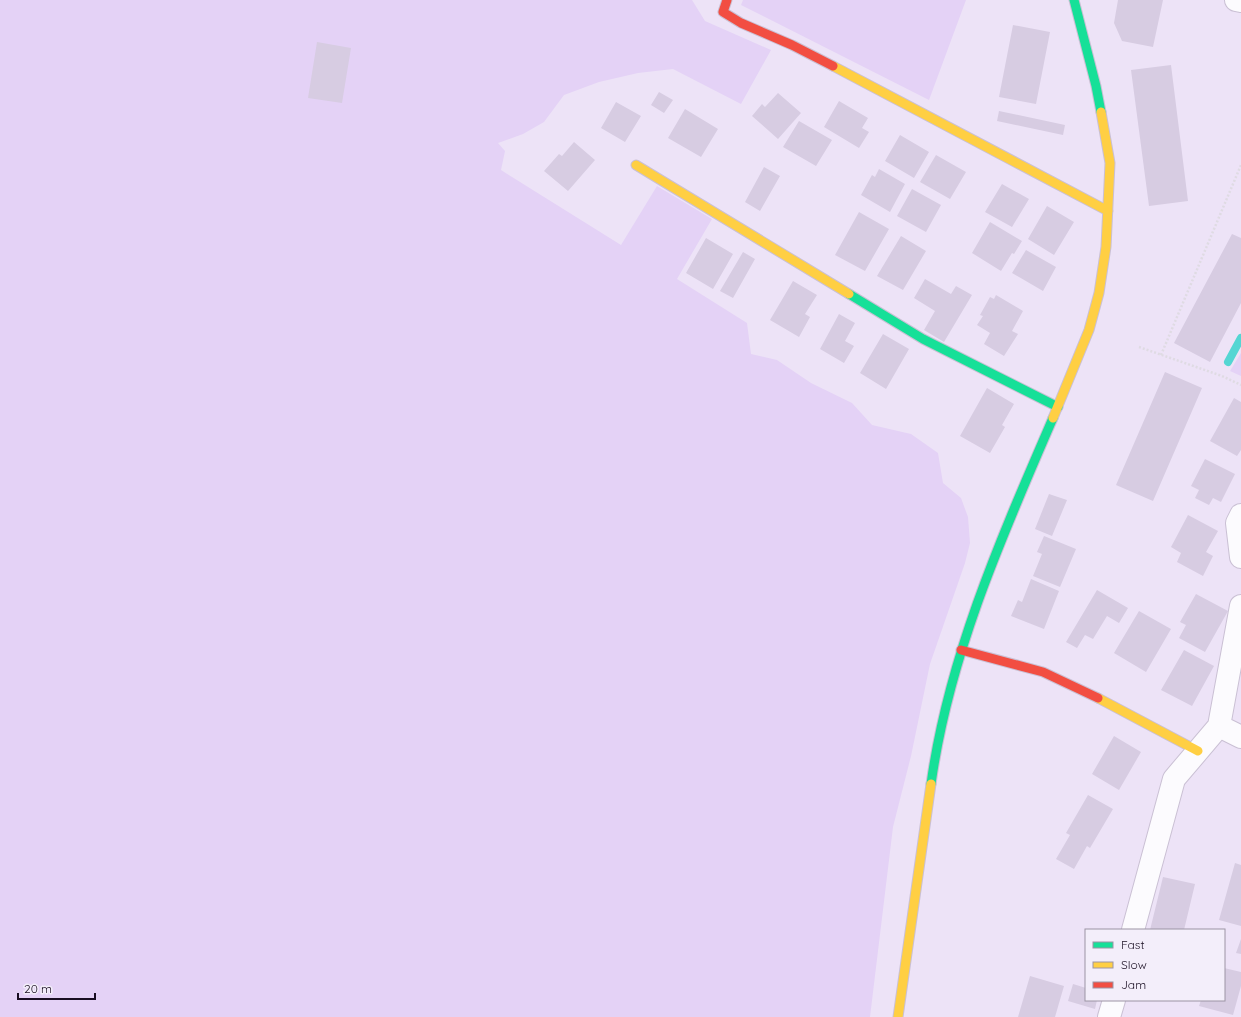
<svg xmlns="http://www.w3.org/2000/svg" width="1241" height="1017" viewBox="0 0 1241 1017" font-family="Quicksand,sans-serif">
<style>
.green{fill:#e4d2f6}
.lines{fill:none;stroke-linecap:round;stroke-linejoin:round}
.stream{stroke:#54d6d3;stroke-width:8}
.building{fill:#d7cce2}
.street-casing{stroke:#cac0d4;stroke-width:24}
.fast-casing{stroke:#cac0d4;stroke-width:11}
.slow-casing{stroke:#cac0d4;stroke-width:11}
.jam-casing{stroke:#cac0d4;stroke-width:11}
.path{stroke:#dfdbe3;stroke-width:2.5;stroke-dasharray:2 2;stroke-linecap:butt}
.street{stroke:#fcfbfe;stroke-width:22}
.fast{stroke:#16e098;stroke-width:9}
.slow{stroke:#ffcf43;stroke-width:9}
.jam{stroke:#f24e42;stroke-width:9}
</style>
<rect width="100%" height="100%" fill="#ede3f7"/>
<!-- green -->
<path class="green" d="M0 0H692L705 21 771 50 741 104 673 69 638 73 599 82 564 95 544 122 523 134 498 143 505 151 501 170 621 245 657 186 712 219 677 279 747 323 751 354 777 360 811 383 852 403 872 425 911 434 938 453 943 483 961 498 968 517 970 543 965 563 930 664 911 756 893 827 870 1017H0Z
M743 0H966L929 100 741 5Z
M1241 353V376L1230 371Z"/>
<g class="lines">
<!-- stream -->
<path class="stream" d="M1228 362 1241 338"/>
</g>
<!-- building -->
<path class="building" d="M1118 0H1163L1153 47 1122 41 1114 23Z
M1013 25 1050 32 1036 104 999 97Z
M317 42 351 48 342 103 308 98Z
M1171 65 1188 201 1149 206 1131 70Z
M659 92 673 100 664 113 651 105Z
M778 93 801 113 778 139 752 116 762 104 765 107Z
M839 101 868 118 862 128 869 132 859 148 824 127Z
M616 102 641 116 625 142 601 128Z
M685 109 718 129 701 157 668 138Z
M999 111 1065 125 1063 135 997 121Z
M799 121 832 140 816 166 783 147Z
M900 135 929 152 914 178 885 161Z
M574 142 595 160 568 191 544 171 559 154 562 156Z
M936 155 966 172 950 199 920 182Z
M764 167 780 176 760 211 745 202Z
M879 169 905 184 890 212 861 195 872 175 875 177Z
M1002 184 1029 199 1012 227 985 212Z
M912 189 941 205 926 232 897 216Z
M1047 206 1074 222 1054 255 1028 239Z
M859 212 889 229 865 271 835 255Z
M990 222 1022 241 1014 254 1012 253 1001 271 972 253Z
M1232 234 1241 238V303L1210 362 1174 343Z
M901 236 926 251 903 290 877 276Z
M706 238 733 254 713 289 686 273Z
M1026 250 1056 267 1043 291 1012 273Z
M743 252 755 259 733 298 720 291Z
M925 279 951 294 956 286 972 295 944 342 924 330 935 311 914 298Z
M793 281 817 295 805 314 810 317 799 337 770 320Z
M996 295 1023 311 1012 331 1018 334 1004 356 984 344 990 333 977 325 983 316 980 315 990 297 994 299Z
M839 314 855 323 845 341 854 346 844 363 820 349Z
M883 334 909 349 886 389 860 373Z
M1165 372 1202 388 1153 501 1116 485Z
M987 388 1014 404 1002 425 1005 427 990 453 960 436Z
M1234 398 1241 402V450L1237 456 1210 441Z
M1205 459 1235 474 1221 502 1213 498 1209 505 1195 498 1199 490 1191 486Z
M1049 494 1067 500 1052 536 1035 529Z
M1188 515 1218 531 1206 552 1213 556 1203 576 1177 562 1181 553 1171 547Z
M1044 536 1076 549 1060 587 1033 576 1042 554 1037 552Z
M1031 579 1059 591 1044 629 1011 616 1018 600 1022 602Z
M1097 590 1128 608 1119 623 1107 616 1093 639 1085 635 1077 648 1066 642Z
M1196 594 1228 611 1205 652 1179 638 1186 625 1180 622Z
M1139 611 1171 629 1146 672 1114 653Z
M1184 650 1214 666 1192 706 1161 690Z
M1114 736 1141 752 1119 790 1092 774Z
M1088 795 1113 809 1090 848 1087 846 1074 869 1056 859 1070 835 1066 833Z
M1235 863 1241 865V926L1219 920Z
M1163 877 1195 884 1184 930H1150Z
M1241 939V954L1236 953Z
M1224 968 1241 972V986L1233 1015 1199 1006 1201 1000H1224Z
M1030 976 1064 986 1055 1017H1018Z
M1073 984 1086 988V1000H1097L1095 1009 1068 1001Z"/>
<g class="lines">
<!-- street casing -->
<g class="street-casing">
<path id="street" d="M1236 0 1241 1
M1241 515 1237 523 1241 557
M1219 726 1241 737
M1133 930 1174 779 1219 726 1241 606
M1109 1017 1114 1000"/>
</g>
<!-- fast casing -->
<g class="fast-casing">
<path id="fast" d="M1074 0 1096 86 1101 112
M849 294 923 339 1058 407
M931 784C949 655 1002 536 1053 418"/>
</g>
<!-- slow casing -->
<g class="slow-casing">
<path id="slow" d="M833 66 1108 211
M636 165 849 294
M1053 418 1089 330 1099 293 1106 247 1110 163 1101 112
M1098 698 1198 751
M898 1017 931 784"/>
</g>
<!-- jam casing -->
<g class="jam-casing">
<path id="jam" d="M727 0 723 12 741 23 792 45 833 66
M961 650 1043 672 1098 698"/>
</g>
<!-- path -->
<path class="path" d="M1139 347 1222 376 1241 385
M1161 355 1241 165"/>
<!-- street -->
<use href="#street" class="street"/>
<!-- fast -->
<use href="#fast" class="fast"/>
<!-- slow -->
<use href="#slow" class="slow"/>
<!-- jam -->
<use href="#jam" class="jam"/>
</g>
<!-- legend -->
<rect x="1085" y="929" width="140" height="72" fill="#f3eefa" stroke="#9c94a4"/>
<rect x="1093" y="942" width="20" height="6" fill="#16e098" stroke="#9c94a4"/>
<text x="1121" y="949" font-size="12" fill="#190e22">Fast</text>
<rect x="1093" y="962" width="20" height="6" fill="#ffcf43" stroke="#9c94a4"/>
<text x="1121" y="969" font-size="12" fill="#190e22">Slow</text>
<rect x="1093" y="982" width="20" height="6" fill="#f24e42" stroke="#9c94a4"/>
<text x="1121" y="989" font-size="12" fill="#190e22">Jam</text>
<!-- scale -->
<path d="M18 993v6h77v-6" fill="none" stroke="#190e22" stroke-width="2"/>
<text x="24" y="993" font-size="12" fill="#190e22" stroke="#f3eefa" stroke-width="3" paint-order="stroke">20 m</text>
</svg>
